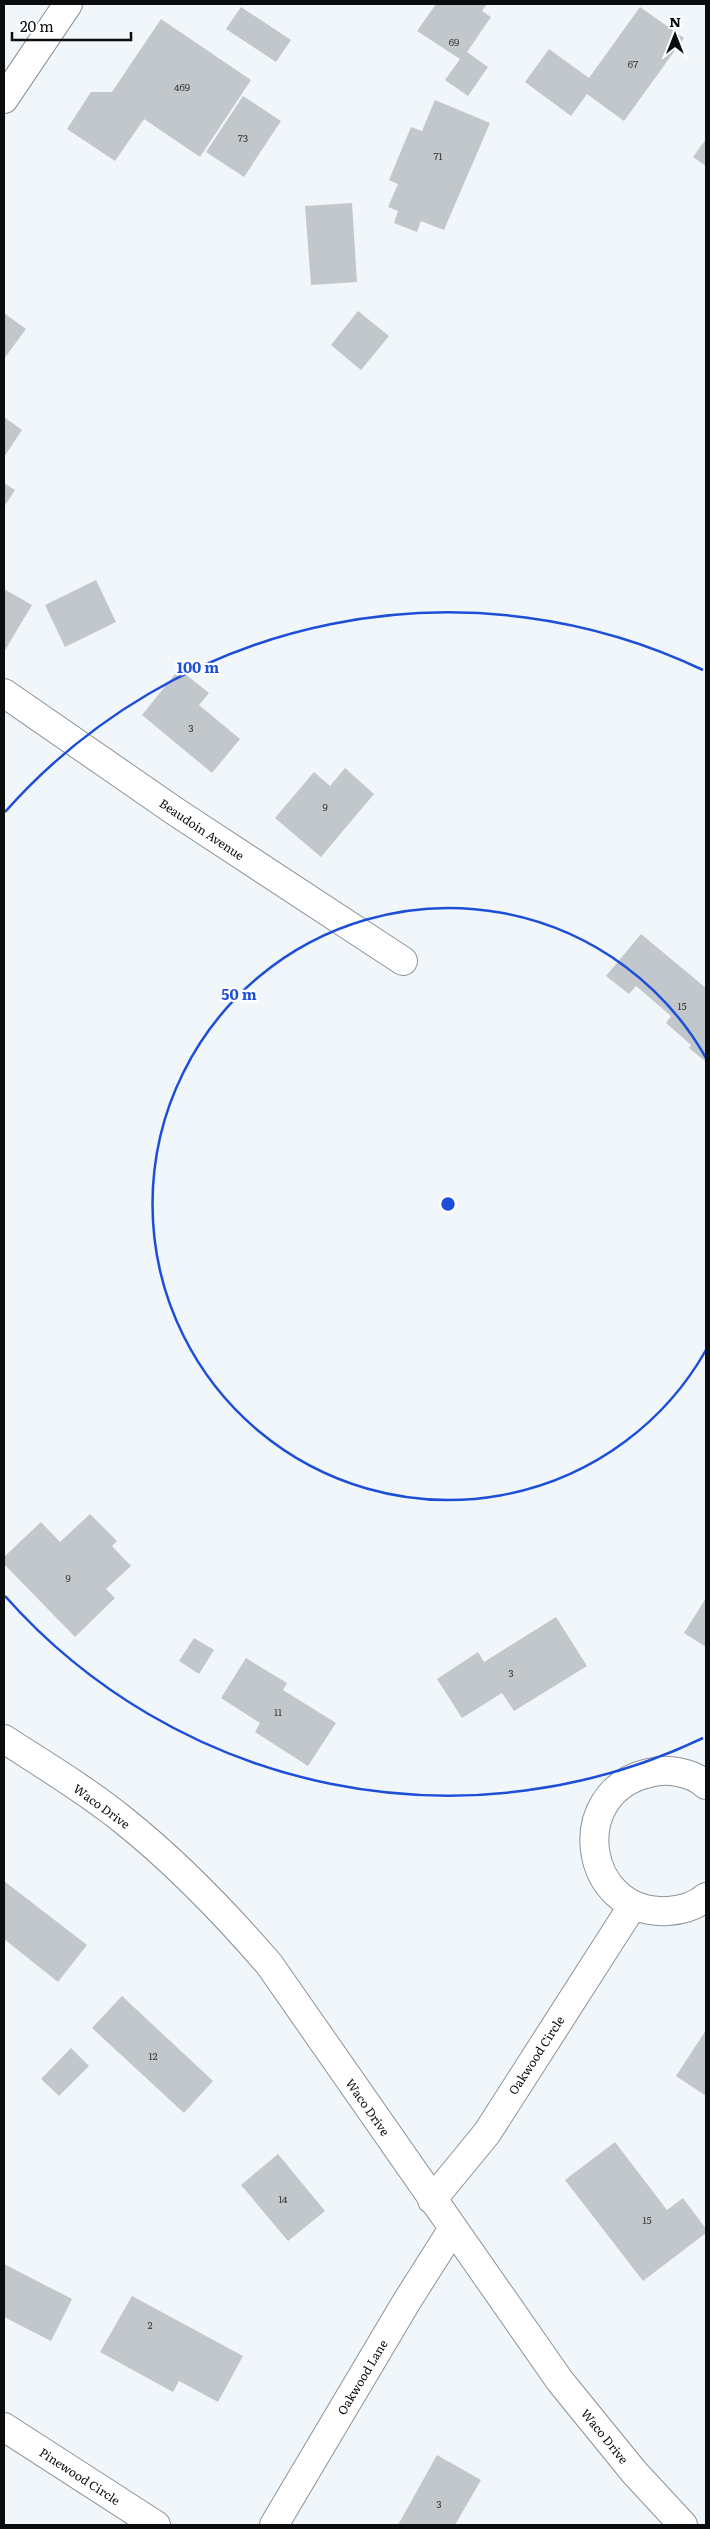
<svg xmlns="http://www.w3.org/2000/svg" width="710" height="2529" viewBox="0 0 710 2529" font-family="Literata,serif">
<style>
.building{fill:#c2c7cb}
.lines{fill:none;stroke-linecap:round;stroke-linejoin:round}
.minor-casing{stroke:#8d9296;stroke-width:30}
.primary-casing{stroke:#8d9296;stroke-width:30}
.minor{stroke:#fff;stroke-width:28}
.primary{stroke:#fff;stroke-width:28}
.ring{fill:none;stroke:#1d4ed8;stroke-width:2.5}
.labels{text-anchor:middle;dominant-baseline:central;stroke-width:4.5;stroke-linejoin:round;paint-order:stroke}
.number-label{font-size:10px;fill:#383b3c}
.street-label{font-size:12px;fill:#0a0c0d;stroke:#fff}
.centre{fill:#1d4ed8;stroke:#fff;stroke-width:2.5}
.ring-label{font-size:15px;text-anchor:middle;font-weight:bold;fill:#1d4ed8;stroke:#fff;stroke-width:4.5;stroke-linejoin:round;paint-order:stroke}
</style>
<rect width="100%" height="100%" fill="#f1f6fa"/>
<!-- building -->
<path class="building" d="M436 4H487L482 11 491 17 467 52 488 67 468 96 445 80 460 59 417 31Z
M241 7 291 40 276 62 226 29Z
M640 7 684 38 624 121 587 94 571 116 525 82 549 49 589 78Z
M161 19 251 80 200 157 144 119 115 161 67 129 91 92H112Z
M243 96 281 121 244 177 206 152Z
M435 100 490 123 444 230 421 221 417 232 394 223 398 211 388 207 398 184 389 180 411 127 422 131Z
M706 139V166L693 157Z
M352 203 357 282 311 285 305 206Z
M358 311 389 336 361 370 331 345Z
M4 313 26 329 4 359Z
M4 417 22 430 4 457Z
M4 483 15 490 4 507Z
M96 580 116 622 65 647 45 605Z
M4 589 32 605 4 652Z
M179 669 209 693 199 705 240 739 212 773 142 715Z
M345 768 374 794 321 857 275 818 314 772 330 786Z
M641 934 706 988V1062L689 1048 691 1045 666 1023 671 1016 636 986 629 994 606 976Z
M90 1514 117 1541 112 1546 131 1566 106 1589 115 1598 75 1637 4 1564V1557L41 1522 60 1542Z
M706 1598V1647L684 1633Z
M556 1617 587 1666 514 1711 502 1693 462 1718 437 1679 478 1652 484 1662Z
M194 1638 214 1650 199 1674 179 1661Z
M246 1658 287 1683 283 1690 336 1723 308 1766 255 1732 260 1723 221 1698Z
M4 1881 87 1945 58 1982 4 1939Z
M122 1996 213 2081 184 2113 92 2028Z
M706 2030V2096L676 2076Z
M71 2048 89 2066 59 2096 41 2079Z
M615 2142 667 2210 683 2198 706 2229V2233L643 2281 565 2180Z
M278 2154 325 2211 288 2241 241 2185Z
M4 2264 72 2299 51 2341 4 2317Z
M132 2296 243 2356 218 2402 179 2381 173 2392 100 2352Z
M437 2455 481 2480 455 2525H398Z"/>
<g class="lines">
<!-- minor casing -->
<g class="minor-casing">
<path id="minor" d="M4 693 176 812 403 961
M4 1739C44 1765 86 1790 123 1820 177 1863 224 1912 269 1964L560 2381 634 2472 683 2525
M706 1785C692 1772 667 1768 649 1773 565 1792 583 1916 668 1911 681 1910 696 1906 706 1897
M432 2200 487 2133 633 1905
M4 2427 156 2525
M274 2525 407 2301 452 2230"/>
</g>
<!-- primary casing -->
<g class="primary-casing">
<path id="primary" d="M4 99 68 4"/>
</g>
<!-- minor -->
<use href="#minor" class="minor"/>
<!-- primary -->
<use href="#primary" class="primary"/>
</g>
<!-- distance rings -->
<g class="ring">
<path d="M706 1350A296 296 0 1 1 706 1058"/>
<path d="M703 1738A592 592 0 0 1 5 1596M5 812A592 592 0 0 1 703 670"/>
</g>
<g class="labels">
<!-- number labels -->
<g class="number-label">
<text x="454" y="41">69</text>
<text x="633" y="63">67</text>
<text x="182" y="86">469</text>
<text x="243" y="137">73</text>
<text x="438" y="155">71</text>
<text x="191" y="727">3</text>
<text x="325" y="806">9</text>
<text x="682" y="1005">15</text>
<text x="68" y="1577">9</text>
<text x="511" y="1672">3</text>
<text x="278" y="1711">11</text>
<text x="153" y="2055">12</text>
<text x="283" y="2198">14</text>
<text x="647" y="2219">15</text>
<text x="150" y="2324">2</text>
<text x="439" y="2503">3</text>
</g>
<!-- street labels -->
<g class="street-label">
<text transform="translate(202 829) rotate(34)">Beaudoin Avenue</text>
<text transform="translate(102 1806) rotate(36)">Waco Drive</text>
<text transform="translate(536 2055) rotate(-57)">Oakwood Circle</text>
<text transform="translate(368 2107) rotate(55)">Waco Drive</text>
<text transform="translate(362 2377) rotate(-59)">Oakwood Lane</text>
<text transform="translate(605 2436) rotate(51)">Waco Drive</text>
<text transform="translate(80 2476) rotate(33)">Pinewood Circle</text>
</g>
</g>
<circle cx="448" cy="1204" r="8" class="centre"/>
<g class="ring-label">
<text x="198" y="673">100 m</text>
<text x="239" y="1000">50 m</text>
</g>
<!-- border -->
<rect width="710" height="2529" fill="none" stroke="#0a0c0d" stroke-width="10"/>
<!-- north arrow -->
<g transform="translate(675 35)" stroke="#ffffff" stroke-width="4" paint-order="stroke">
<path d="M0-4L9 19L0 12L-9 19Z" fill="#0a0c0d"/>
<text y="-8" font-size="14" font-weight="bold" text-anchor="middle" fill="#0a0c0d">N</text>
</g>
<!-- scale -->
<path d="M12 32v8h119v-8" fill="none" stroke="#0a0c0d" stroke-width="2.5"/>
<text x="20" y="32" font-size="15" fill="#0a0c0d" stroke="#ffffff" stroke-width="4" paint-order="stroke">20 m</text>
</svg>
